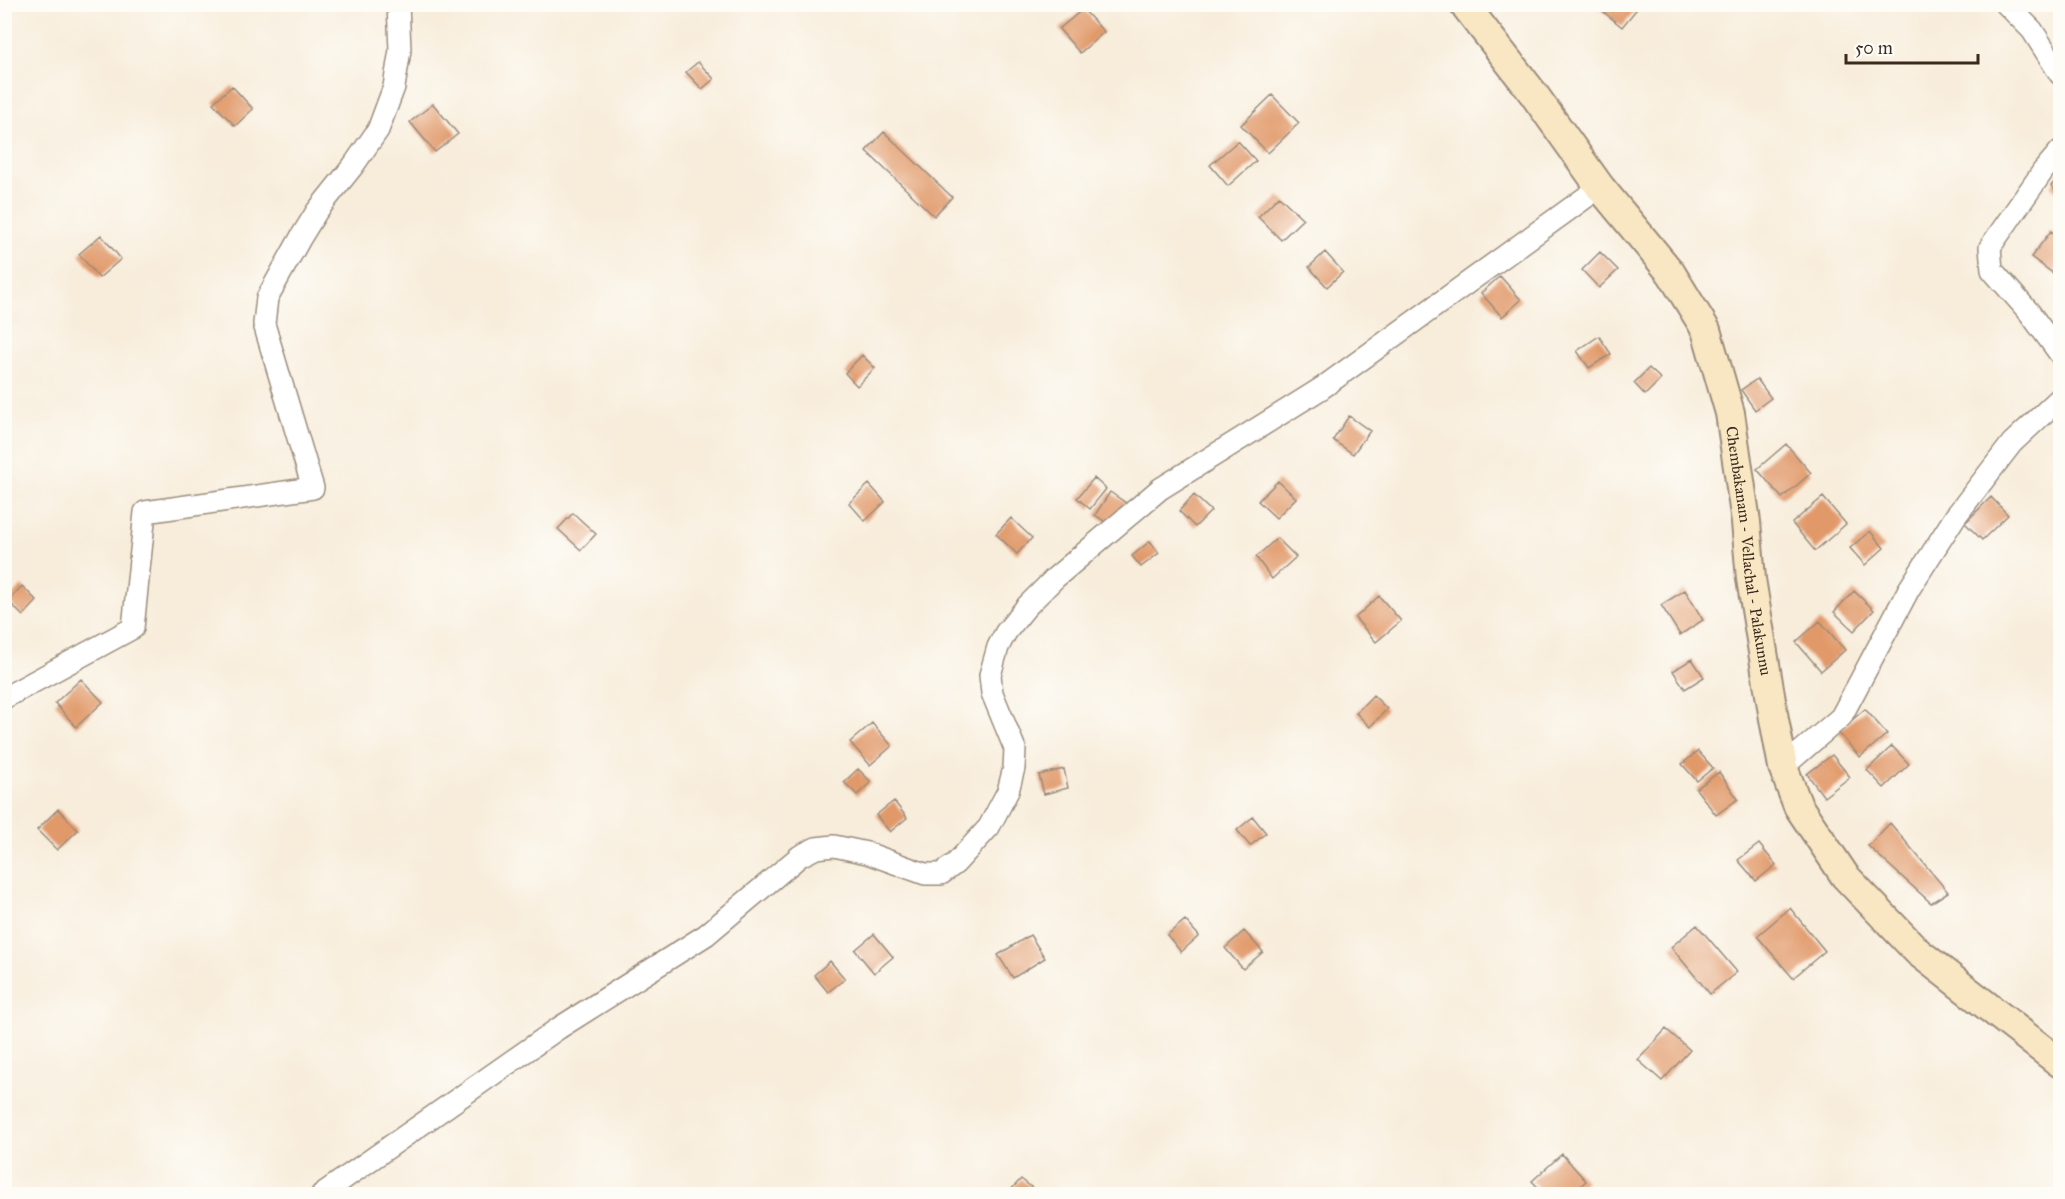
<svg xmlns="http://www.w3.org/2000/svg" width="2065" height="1199" viewBox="0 0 2065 1199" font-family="'IM FELL Great Primer',serif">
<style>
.building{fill:#e19969}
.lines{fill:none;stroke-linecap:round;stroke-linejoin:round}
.street-casing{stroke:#9a8c7c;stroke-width:24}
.secondary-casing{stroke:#9a8c7c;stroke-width:32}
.street{stroke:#fff;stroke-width:21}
.secondary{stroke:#f9e7c3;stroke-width:28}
.labels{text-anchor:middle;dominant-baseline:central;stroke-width:5;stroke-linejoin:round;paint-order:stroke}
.street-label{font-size:16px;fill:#3b2a1e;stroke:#fdfcf7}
</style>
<rect width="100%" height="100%" fill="#fdfcf7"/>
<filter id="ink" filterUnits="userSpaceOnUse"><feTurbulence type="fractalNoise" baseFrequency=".0167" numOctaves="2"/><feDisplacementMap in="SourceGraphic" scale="12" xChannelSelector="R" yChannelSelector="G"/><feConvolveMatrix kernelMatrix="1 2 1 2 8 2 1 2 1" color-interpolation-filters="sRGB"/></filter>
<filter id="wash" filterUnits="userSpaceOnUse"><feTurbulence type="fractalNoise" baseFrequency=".008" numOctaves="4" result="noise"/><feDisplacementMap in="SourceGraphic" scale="24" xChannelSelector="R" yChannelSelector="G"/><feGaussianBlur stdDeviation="1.35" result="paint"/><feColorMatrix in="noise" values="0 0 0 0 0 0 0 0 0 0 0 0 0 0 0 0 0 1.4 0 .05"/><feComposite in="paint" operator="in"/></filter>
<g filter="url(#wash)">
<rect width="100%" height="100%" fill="#f8eddb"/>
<g id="blocks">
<!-- building -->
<path class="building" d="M1595 5H1640L1622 27Z
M1083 9 1104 32 1080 53 1059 29Z
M698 62 714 79 702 89 686 72Z
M232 86 253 109 235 126 213 103Z
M1272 95 1299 123 1268 153 1241 125Z
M433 104 458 134 435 152 410 122Z
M884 132 952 197 934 216 866 151Z
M1238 141 1256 161 1228 186 1210 165Z
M2060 175V194L2051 186Z
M1279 196 1303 219 1281 240 1258 217Z
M2051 231 2060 238V265L2054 274 2031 257Z
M101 235 121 259 99 278 79 254Z
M1325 252 1343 272 1327 287 1309 267Z
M1600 252 1618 270 1599 288 1582 270Z
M1500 276 1521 300 1502 317 1481 293Z
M1599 336 1611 354 1589 368 1577 351Z
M862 355 875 368 857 386 845 373Z
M1649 368 1661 379 1645 395 1634 383Z
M1757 379 1771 398 1755 410 1741 390Z
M1349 416 1370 431 1353 454 1333 440Z
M1786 444 1811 473 1782 498 1757 469Z
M1094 478 1106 489 1090 509 1077 498Z
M1278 481 1296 498 1276 518 1258 501Z
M869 484 885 502 865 521 849 503Z
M1110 492 1126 503 1110 525 1095 515Z
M1194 495 1211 511 1195 527 1179 511Z
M1823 497 1846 524 1815 551 1792 523Z
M1991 497 2008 515 1982 540 1965 523Z
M573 513 596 534 581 550 558 529Z
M1011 518 1032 538 1017 554 996 534Z
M1870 531 1884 548 1865 565 1850 548Z
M1277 538 1296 557 1272 579 1256 557Z
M1150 541 1159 553 1141 567 1132 556Z
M22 586 37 601 23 616 8 601Z
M1685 590 1703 620 1680 635 1661 605Z
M1854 591 1874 610 1854 631 1834 612Z
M1379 596 1401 621 1376 642 1355 618Z
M1820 621 1845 650 1821 671 1796 642Z
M1692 659 1704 677 1685 689 1673 671Z
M81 679 103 702 76 727 55 703Z
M1373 695 1387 709 1370 727 1356 713Z
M1865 709 1887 734 1860 757 1838 732Z
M872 723 892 746 870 765 850 742Z
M1892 746 1909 764 1884 788 1867 770Z
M1698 751 1713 768 1697 781 1682 764Z
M1832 755 1850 777 1824 797 1807 774Z
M858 769 871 782 857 795 844 782Z
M1064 769 1068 788 1044 794 1039 775Z
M1719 772 1738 799 1716 815 1696 789Z
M894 801 907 818 890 832 876 815Z
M58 809 78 830 57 850 37 830Z
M1253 817 1266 833 1250 846 1237 830Z
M1890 823 1948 892 1931 903 1868 846Z
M1759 844 1776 865 1756 881 1738 860Z
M1790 908 1825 951 1793 978 1757 936Z
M1185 920 1199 936 1181 952 1167 935Z
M1697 925 1737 972 1710 994 1671 947Z
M1244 931 1263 952 1243 969 1225 948Z
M874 934 893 957 874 973 855 950Z
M1030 935 1045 958 1013 978 998 955Z
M830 961 845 979 828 992 814 975Z
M1666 1029 1690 1050 1662 1081 1638 1060Z
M1562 1154 1586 1181 1571 1194H1544L1532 1181Z
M1021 1179 1040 1194H1007Z"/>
</g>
</g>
<g filter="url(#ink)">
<use href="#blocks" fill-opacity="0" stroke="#9a8c7c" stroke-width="1.5"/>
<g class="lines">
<!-- street casing -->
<g class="street-casing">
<path id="street" d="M2006 4 2032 30 2060 74
M2060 151 2043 171 1990 247 1992 270 2029 312 2060 354
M4 698 133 628 145 512 313 488 264 324 267 298 301 237 317 211 353 166 378 130 394 87 400 50 398 4
M1783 767 1841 717 1909 589 1955 517 2012 443 2060 398
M322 1194 559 1028 706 935 800 856 816 848 834 846 867 853 925 874H941L956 863 989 827 1008 791 1014 768 1015 749 992 693 990 675 998 647 1006 632 1027 606 1055 578 1160 489 1322 388 1600 187"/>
</g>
<!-- secondary casing -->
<g class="secondary-casing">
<g id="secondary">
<path id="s1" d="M1464 4 1533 93 1600 187 1671 273 1706 330 1730 413 1746 522 1751 579 1774 719 1783 767 1798 806 1845 876 1918 952 2060 1063"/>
</g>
</g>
<!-- street -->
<use href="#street" class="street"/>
<!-- secondary -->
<use href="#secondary" class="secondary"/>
</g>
</g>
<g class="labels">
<!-- street labels -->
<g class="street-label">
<text stroke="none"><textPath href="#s1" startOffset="632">Chembakanam - Vellachal - Palakunnu</textPath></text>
</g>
</g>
<!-- margin -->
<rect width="2065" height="1199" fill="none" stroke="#fdfcf7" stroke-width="24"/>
<!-- scale -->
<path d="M1846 54v9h132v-9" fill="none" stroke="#3b2a1e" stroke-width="3"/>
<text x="1855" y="54" font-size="18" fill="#3b2a1e" stroke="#fdfcf7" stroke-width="4.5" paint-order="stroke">50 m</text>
</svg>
